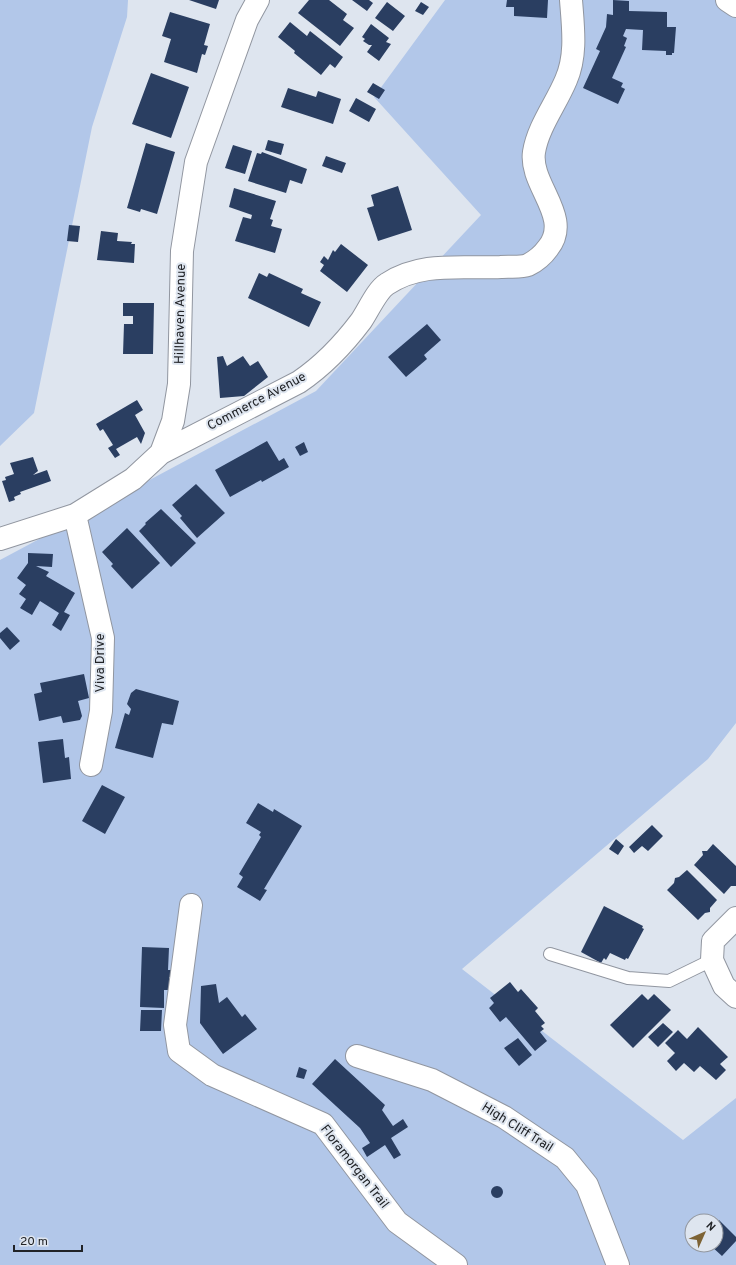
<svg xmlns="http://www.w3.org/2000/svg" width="736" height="1265" viewBox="0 0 736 1265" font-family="Overpass,sans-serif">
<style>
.green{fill:#b2c7e9;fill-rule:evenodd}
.building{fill:#2a3e61}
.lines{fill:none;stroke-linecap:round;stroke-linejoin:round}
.lane-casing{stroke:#9196a0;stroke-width:14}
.street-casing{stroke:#9196a0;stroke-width:24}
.lane{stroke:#fff;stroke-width:12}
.street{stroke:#fff;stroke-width:22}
.labels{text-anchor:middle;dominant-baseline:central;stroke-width:4;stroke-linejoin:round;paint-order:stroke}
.street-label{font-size:13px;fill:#212327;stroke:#dee5ef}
</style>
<rect width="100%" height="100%" fill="#dee5ef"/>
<!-- green -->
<path class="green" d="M0 0H128L127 17 92 127 34 413 0 446Z
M445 0H736V723L708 759 462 969 683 1140 736 1098V1265H0V560L316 391 481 215 374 97ZM692 1221H716V1245H692Z"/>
<!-- building -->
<path class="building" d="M189 0H219L216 9Z
M309 0H329L347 14 343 20 354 28 340 46 298 13Z
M352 0H369L373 3 367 11Z
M507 0H548L547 18 514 16V7H506Z
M613 0 629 1V11L667 12V27H676L674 53H672V55H666V51L642 50 643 30 626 29 623 36 627 38 624 46 626 47 612 78 623 83 621 87 625 89 618 104 583 88 600 51 596 49 606 27 607 14 613 15Z
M387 2 405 16 393 31 375 18Z
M421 2 429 7 423 15 415 11Z
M170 12 210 24 204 45 208 46 205 55 202 54 197 73 164 62 171 39 162 36Z
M290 22 307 36 310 31 343 57 335 68 330 64 321 75 294 53 295 51 278 37Z
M371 24 389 38 386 42 391 44 379 61 367 52 372 45H369L363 41 365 39 362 37Z
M151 73 189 87 171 138 132 124Z
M373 83 385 90 379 99 367 92Z
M288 88 316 97 318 91 341 99 333 124 281 107Z
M356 98 376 109 369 122 349 111Z
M268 140 284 144 281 155 265 150Z
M146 143 175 152 157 214 141 209 140 212 127 208Z
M233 145 252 151 245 174 225 168Z
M262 152 307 169 302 184 290 180 286 193 248 181 257 153 261 154Z
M326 156 346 163 342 173 322 166Z
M398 186 412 230 378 241 367 208 374 206 371 195Z
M234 188 276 201 270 219 273 220 271 226 282 229 275 253 235 241 243 217 251 219 252 215 229 207Z
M69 225 80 226 78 242 67 241Z
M101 231 118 233 117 241 132 242 131 244H135L134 263 97 260Z
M341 244 368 265 347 292 320 271 324 265 320 262 324 256 328 260 333 250 335 252Z
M259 273 267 277 269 273 303 289 301 293 321 302 309 327 248 298Z
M123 303H154L153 354H123L124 324H133V316H123Z
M427 324 441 340 424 355 427 359 406 377 388 357Z
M223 356 227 366 243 356 250 366 258 361 268 377 244 396 220 398 217 357Z
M137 400 143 410 135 415 145 433 141 444 137 437 116 449 120 455 115 458 108 448 113 445 103 429 100 431 96 424Z
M267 441 279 461 284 458 289 467 262 482 261 480 230 497 215 470Z
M304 442 308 452 300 456 295 447Z
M33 457 38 471 33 475 47 470 51 481 20 492 21 494 14 497 15 500 9 502 2 481 6 480 5 477 14 474 10 463Z
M196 484 225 513 197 538 180 518 182 516 172 505Z
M161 509 196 543 171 567 139 531 146 524 145 523Z
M127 528 160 563 132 589 111 566 113 564 102 552Z
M28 553 53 554 52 567 36 566 49 572 46 576 75 593 64 612 70 615 61 631 52 625 59 613 40 601 32 615 20 608 26 599 19 594 26 585 17 578 28 563Z
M7 627 20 641 10 650 0 638V633Z
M84 674 89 698 78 701 82 716 80 720 63 723 61 716 39 721 34 694 42 692 40 683Z
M136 689 179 701 173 725 162 723 153 758 115 748 125 713 129 715 131 709 127 704 131 693Z
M63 739 65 758 69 757 71 779 43 783 38 742Z
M102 785 125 797 105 834 82 821Z
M258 803 273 812 274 809 302 826 264 889 267 890 260 901 237 887 243 877 239 874 261 837 259 835 261 832 246 823Z
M652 825 663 836 648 851 642 846 634 853 629 847Z
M616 839 624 846 618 855 609 849Z
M713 844 736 866V886H731L724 894 694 865 703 855 702 851H707Z
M687 870 717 900 710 908V912L705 913 698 920 667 890 674 883 675 878 679 877Z
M604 906 643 926 642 928 644 929 628 959 626 958 625 960 610 953 606 960 604 958 601 963 581 952Z
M142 947 169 948 168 970H175V977H169V990H164V1008L140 1007Z
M510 982 518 992 521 989 538 1008 535 1011 545 1023 541 1026 544 1029 540 1032 547 1041 535 1051 506 1017 500 1022 489 1008 494 1003 490 998Z
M216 984 219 1003 227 997 242 1017 245 1014 257 1029 223 1054 200 1023 201 986Z
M642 994 648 1000 654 994 671 1010 633 1048 610 1025Z
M141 1010H162L161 1031H140Z
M663 1023 673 1032 658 1047 648 1037Z
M698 1027 728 1057 720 1064 726 1070 716 1080 700 1066 694 1072 684 1063 676 1071 667 1061 675 1053 665 1043 678 1030 687 1039Z
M518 1038 532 1055 519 1066 504 1048Z
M335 1059 385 1105 382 1110 393 1126 403 1119 408 1127 391 1138 401 1155 394 1159 385 1145 367 1157 362 1148 370 1143 360 1128 312 1084Z
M299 1067 307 1070 304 1079 296 1077Z
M491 1192a6 6 0 1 1 12 0a6 6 0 1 1-12 0Z
M719 1220 736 1237V1241L722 1256 710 1245H716V1223Z"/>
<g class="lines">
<!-- lane casing -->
<g class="lane-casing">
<path id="lane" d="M550 954 628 978 669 981 712 960"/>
</g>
<!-- street casing -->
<g class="street-casing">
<path id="street" d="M727 0 736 6
M161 453 299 382C324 365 343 345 361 321 368 311 377 290 387 284 422 261 461 269 501 267 509 266 520 268 528 265 536 261 543 255 548 248 573 217 529 185 534 152 538 127 556 104 566 80 577 55 573 27 571 0
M75 515 103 638 101 711 91 765
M0 539 75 515 133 479 161 453 173 421 179 384 182 251 196 162 247 20 258 0
M191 905 175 1025 179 1051 212 1075 323 1124 397 1222 456 1265
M736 918 713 941 712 960 724 986 736 997
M357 1056 432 1080 504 1117 565 1158 587 1185 618 1265"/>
</g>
<!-- lane -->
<use href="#lane" class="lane"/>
<!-- street -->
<use href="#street" class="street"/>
</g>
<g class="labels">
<!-- street labels -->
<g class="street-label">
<text transform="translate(181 314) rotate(-89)">Hillhaven Avenue</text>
<text transform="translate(257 402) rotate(-28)">Commerce Avenue</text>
<text transform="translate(101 663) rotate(-90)">Viva Drive</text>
<text transform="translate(517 1128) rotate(32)">High Cliff Trail</text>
<text transform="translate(354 1167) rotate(52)">Floramorgan Trail</text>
</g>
</g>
<!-- north arrow -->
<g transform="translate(704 1233) rotate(45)"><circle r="19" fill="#dee5ef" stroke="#92979f"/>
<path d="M0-3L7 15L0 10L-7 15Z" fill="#7d6335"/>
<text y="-6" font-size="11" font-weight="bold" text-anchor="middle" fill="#212327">N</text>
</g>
<!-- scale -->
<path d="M14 1245v6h68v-6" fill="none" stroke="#212327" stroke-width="2"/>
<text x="20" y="1245" font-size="12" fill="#212327" stroke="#dee5ef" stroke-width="3" paint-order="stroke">20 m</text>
</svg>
